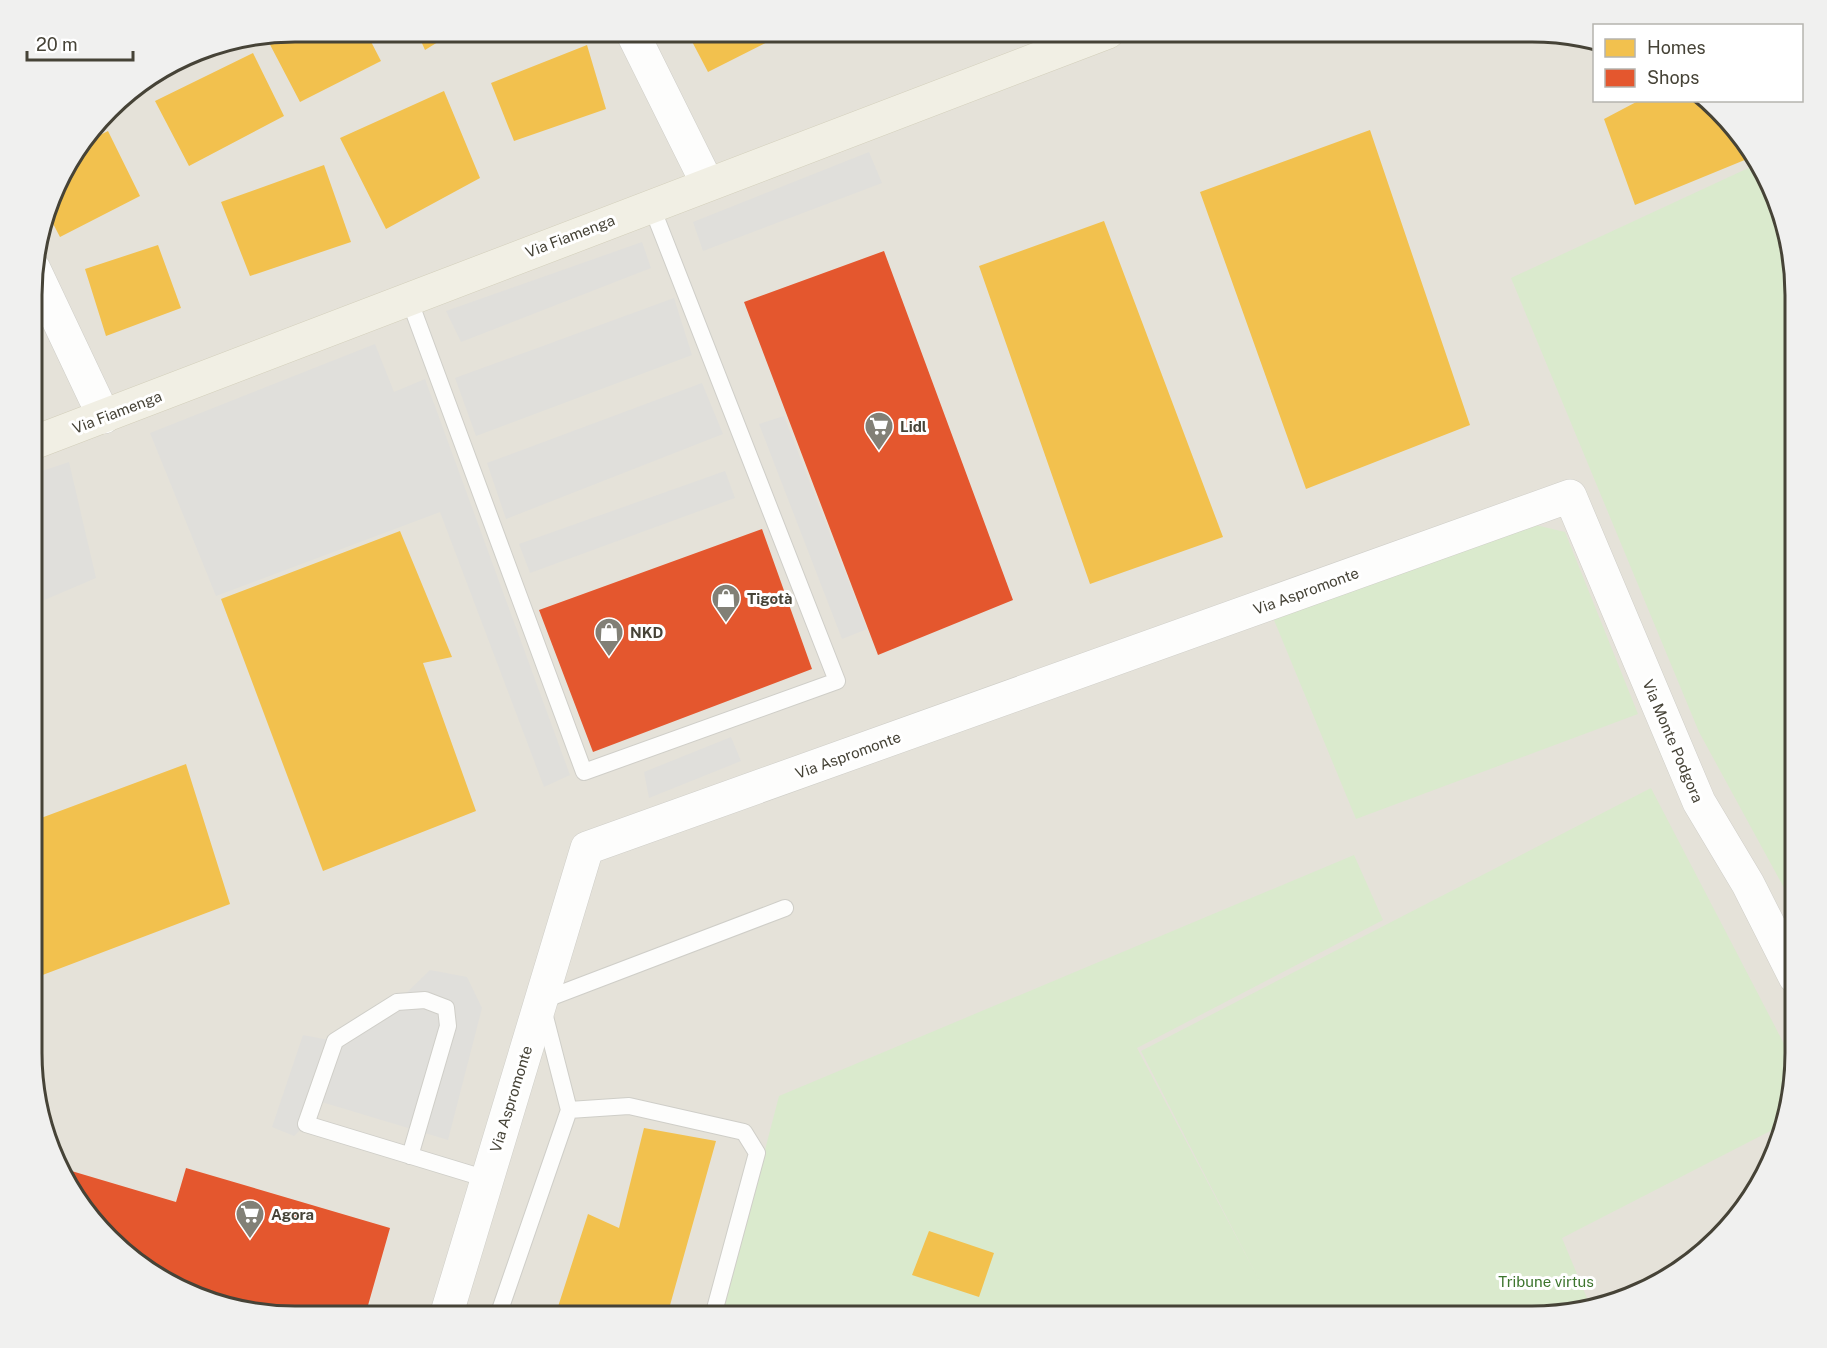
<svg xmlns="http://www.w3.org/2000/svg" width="1827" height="1348" viewBox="0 0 1827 1348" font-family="'Public Sans',sans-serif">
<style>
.residential{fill:#e5e2d9}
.green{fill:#daeacd}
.parking{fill:#e0dfdb}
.homes{fill:#f2c14e}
.shops{fill:#e4572e}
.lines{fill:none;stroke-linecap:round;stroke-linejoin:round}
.service-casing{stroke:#cfcec8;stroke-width:18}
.minor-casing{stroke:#cfcec8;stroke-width:34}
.primary-casing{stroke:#d2ceba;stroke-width:34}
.service{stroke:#fdfdfc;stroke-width:16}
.minor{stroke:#fdfdfc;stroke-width:33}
.primary{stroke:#f1efe4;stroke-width:33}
.labels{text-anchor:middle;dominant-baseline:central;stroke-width:6;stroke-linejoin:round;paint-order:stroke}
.street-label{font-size:15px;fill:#464337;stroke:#fff}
.poi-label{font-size:15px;font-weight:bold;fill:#464337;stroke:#fff;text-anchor:start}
.park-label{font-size:15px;fill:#3d752d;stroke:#fff}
.rim{fill:none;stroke:#464337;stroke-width:3}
</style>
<rect width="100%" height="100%" fill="#f1f0eb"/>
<!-- residential -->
<path class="residential" d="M295 32H1549L1594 43V100L1709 101 1768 179 1795 294V1071L1775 1154 1730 1227 1648 1289 1532 1316H278L194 1297 121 1251 59 1170 32 1071 34 260 67 163 121 97 210 46Z"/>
<!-- green -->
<path class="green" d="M1757 164 1768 179 1795 294V908L1699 732 1511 278Z
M1527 523 1565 532 1638 714 1356 819 1274 620Z
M1651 788 1795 1065V1071L1782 1125 1562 1238 1587 1298 1574 1307 1532 1316H722L779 1096 1354 855 1383 920 1137 1048 1259 1280 1141 1051Z"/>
<!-- parking -->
<path class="parking" d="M869 152 882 183 703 251 693 222Z
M642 242 651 268 461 342 446 311Z
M674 298 692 355 476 436 455 378Z
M375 344 394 392 425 379 570 775 544 787 440 512 216 596 150 433Z
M702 383 723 434 506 519 487 463Z
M784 416 867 629 842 639 759 424Z
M69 462 96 578 42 601 33 617V474Z
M725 471 735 498 530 573 519 544Z
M731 737 741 761 649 798 644 772Z
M430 970 467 977 482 1008 448 1140 315 1100 306 1124 294 1136 272 1127 303 1035 335 1041 397 1002Z"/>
<!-- homes -->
<path class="homes" d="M295 32H366L381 61 300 102 266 37Z
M417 32H454L425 50Z
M687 32H787L708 72Z
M587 45 606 109 514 141 491 83Z
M253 53 284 116 189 166 155 101Z
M444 91 480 178 386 229 340 138Z
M1640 100H1709L1752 157 1635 205 1604 119Z
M1370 130 1470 425 1306 489 1200 192Z
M108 131 140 196 60 237 49 216 67 163 84 143Z
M324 165 351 242 250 276 221 202Z
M1104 221 1223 537 1090 584 979 266Z
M158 245 181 308 106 336 85 269Z
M400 531 452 657 423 663 476 811 323 871 221 599Z
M186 764 230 904 32 979 33 821Z
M644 1128 716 1141 667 1316H555L588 1214 619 1228Z
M929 1231 994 1253 979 1297 912 1275Z"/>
<!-- shops -->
<path class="shops" d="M884 251 1013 600 878 655 744 302Z
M762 529 812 669 593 752 539 610Z
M58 1167 176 1202 186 1168 390 1228 365 1316H278L194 1297 121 1251Z"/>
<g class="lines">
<!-- service casing -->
<g class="service-casing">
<path id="service" d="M409 299 584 772 837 681 651 205
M569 1110 629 1106 744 1132 757 1153 713 1316
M410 1156 448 1026 446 1008 425 1000 397 1002 335 1041 306 1124 487 1179
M500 1310 569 1110 541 1001 785 908"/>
</g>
<!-- minor casing -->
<g class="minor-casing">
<path id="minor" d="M632 32 707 183
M34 269 104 417
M446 1316 587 848 1570 496 1699 802 1748 884 1795 977"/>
</g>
<!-- primary casing -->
<g class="primary-casing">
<path id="primary" d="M33 443 1108 32"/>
</g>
<!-- service -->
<use href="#service" class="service"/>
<!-- minor -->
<use href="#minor" class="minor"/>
<!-- primary -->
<use href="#primary" class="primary"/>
</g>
<!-- icons -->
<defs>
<g id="supermarket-pin" transform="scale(1.5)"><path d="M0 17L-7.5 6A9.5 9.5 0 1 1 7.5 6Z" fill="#828076" stroke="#fff"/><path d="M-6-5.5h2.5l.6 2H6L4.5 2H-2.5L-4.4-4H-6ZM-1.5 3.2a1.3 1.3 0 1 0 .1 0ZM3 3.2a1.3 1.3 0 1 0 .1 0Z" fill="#fff"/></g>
<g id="shop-pin" transform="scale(1.5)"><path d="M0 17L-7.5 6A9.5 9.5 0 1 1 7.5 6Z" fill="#828076" stroke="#fff"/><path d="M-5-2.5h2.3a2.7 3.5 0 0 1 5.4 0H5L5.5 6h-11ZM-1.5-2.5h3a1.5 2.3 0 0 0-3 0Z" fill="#fff"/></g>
</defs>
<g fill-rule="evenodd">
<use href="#supermarket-pin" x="879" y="426"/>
<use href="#shop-pin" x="726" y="598"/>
<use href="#shop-pin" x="609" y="632"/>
<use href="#supermarket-pin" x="250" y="1214"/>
</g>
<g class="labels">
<!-- street labels -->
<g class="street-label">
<text transform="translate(570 236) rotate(-21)">Via Fiamenga</text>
<text transform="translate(117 412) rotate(-21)">Via Fiamenga</text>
<text transform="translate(1306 591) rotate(-20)">Via Aspromonte</text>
<text transform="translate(1673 741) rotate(67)">Via Monte Podgora</text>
<text transform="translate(848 755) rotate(-20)">Via Aspromonte</text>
<text transform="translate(511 1099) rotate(-73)">Via Aspromonte</text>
</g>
<!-- poi labels -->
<g class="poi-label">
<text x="900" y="426">Lidl</text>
<text x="747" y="598">Tigotà</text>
<text x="630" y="632">NKD</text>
<text x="271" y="1214">Agora</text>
</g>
<!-- park labels -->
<g class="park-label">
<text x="1546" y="1281">Tribune virtus</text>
</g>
</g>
<!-- crop -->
<path d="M0 0H1827V1348H0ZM295 42H1532A253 253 0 0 1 1785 295V1053A253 253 0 0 1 1532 1306H295A253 253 0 0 1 42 1053V295A253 253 0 0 1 295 42Z" fill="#f0f0ef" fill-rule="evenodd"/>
<path class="rim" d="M295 42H1532A253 253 0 0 1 1785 295V1053A253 253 0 0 1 1532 1306H295A253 253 0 0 1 42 1053V295A253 253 0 0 1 295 42Z"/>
<!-- legend -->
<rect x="1593" y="24" width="210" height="78" fill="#ffffff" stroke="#b5b4af" stroke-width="1.5"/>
<rect x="1605" y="39" width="30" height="18" fill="#f2c14e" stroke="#b5b4af" stroke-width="1.5"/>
<text x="1647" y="54" font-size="18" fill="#464337">Homes</text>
<rect x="1605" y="69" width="30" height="18" fill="#e4572e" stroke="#b5b4af" stroke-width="1.5"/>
<text x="1647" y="84" font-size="18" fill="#464337">Shops</text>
<!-- scale -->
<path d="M27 51v9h106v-9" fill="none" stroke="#464337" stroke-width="3"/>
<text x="36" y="51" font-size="18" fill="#464337" stroke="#ffffff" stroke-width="4.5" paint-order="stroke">20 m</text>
</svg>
